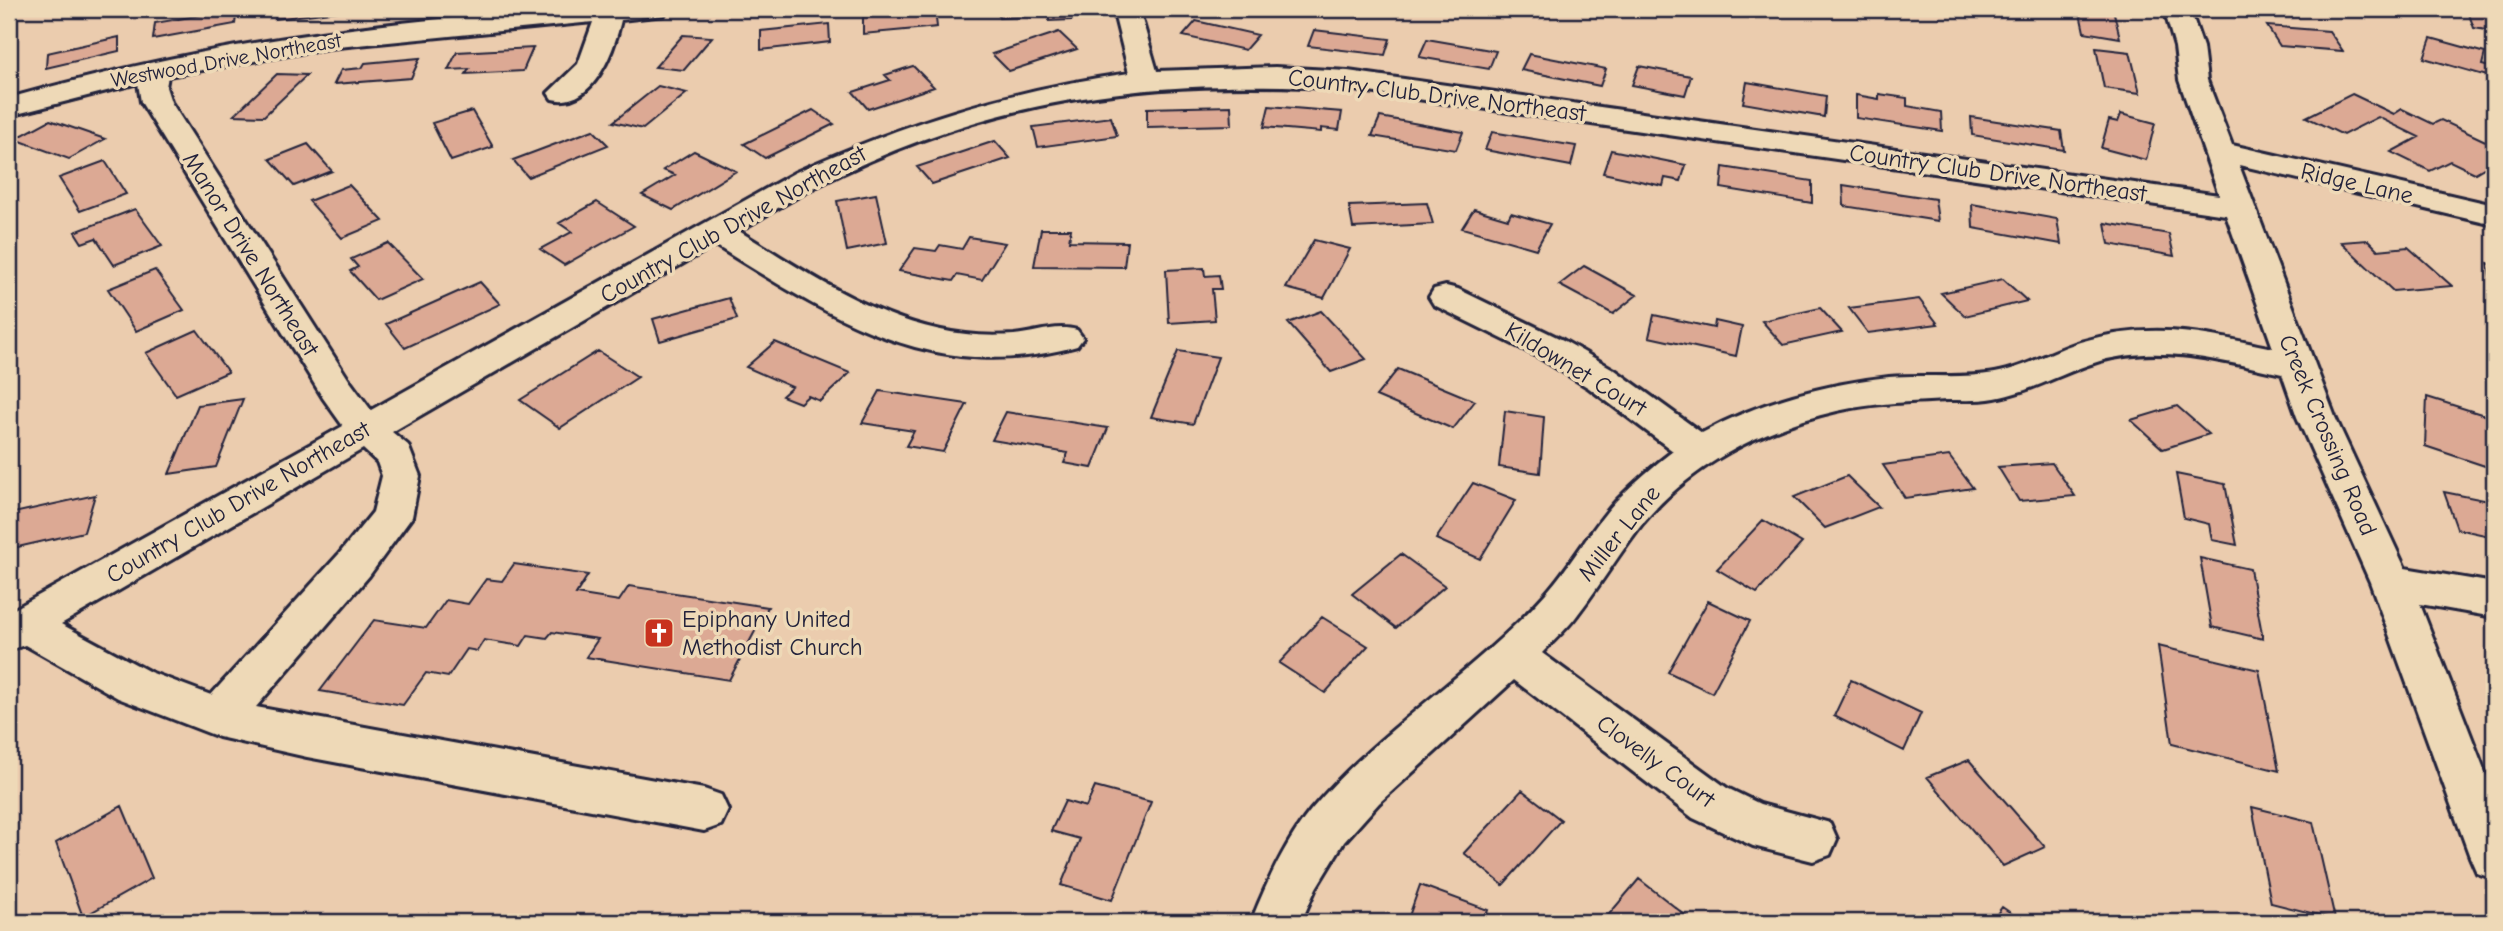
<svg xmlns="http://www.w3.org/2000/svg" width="2503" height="931" viewBox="0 0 2503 931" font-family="'Comic Neue',sans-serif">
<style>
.building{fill:#dca994;stroke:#22223b;stroke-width:2}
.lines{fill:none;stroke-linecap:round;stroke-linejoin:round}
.minor-casing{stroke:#22223b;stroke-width:6}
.minor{fill:#eed9b7;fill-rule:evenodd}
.labels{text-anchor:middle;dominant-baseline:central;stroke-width:7;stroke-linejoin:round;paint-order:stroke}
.far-street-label{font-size:21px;fill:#22223b;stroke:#eed9b7}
.street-label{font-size:24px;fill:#22223b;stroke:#eed9b7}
.poi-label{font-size:24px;fill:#22223b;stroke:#eed9b7;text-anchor:start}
</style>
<rect width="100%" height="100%" fill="#ebccae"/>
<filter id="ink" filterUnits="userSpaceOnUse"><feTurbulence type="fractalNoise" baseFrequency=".0143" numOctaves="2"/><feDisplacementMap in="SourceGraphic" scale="14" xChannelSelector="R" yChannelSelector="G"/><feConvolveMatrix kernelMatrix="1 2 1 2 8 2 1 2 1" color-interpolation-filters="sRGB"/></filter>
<g filter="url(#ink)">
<!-- building -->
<path class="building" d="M237 9 235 24 153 39 155 23Z
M279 9H354L275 19Z
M998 9H1071L1072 20 1049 21V15L999 18Z
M2079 9H2113L2120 38 2084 32Z
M2467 9H2494V31L2474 28Z
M935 10 937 27 863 34V17Z
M1196 21 1258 35 1245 50 1183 36Z
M829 24 830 42 761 50V31Z
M2267 26 2329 31 2343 51 2280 46Z
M1314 30 1390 39 1385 55 1308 46Z
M1059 32 1077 49 1009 71 992 54Z
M683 35 712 37 684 70 655 67Z
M119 37V51L46 68 47 53Z
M2431 38 2485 53 2482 65 2494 68V78L2424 58Z
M1427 39 1496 51 1489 69 1419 57Z
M533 48 523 71 466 74 469 69 448 70 457 52Z
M2096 48 2130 52 2140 93 2104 88Z
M1529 54 1606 69 1600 86 1521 70Z
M420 58 411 78 334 84 341 70 362 68 365 63Z
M913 66 934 87 868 109 853 92 890 80 885 75Z
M1639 66 1691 76 1685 95 1632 85Z
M277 74 307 75 264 116 234 115Z
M1747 82 1826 96 1824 117 1743 103Z
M658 86 687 93 643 129 613 122Z
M1879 94 1907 98V106L1941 112 1942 131 1856 118V95L1879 99Z
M2352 94 2394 114 2402 109 2433 124 2441 120 2494 145V162L2475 173 2450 161 2430 171 2391 152 2419 137 2378 117 2343 135 2306 117Z
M1231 106 1232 125 1147 127V108Z
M1269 106 1342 112 1339 130 1321 128V132L1264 127Z
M813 110 834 124 765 158 744 144Z
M472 111 493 147 451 161 432 123Z
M2121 114 2155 123 2146 160 2101 148 2109 120 2118 122Z
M1111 117 1117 136 1038 147 1033 127Z
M1380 117 1463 132 1456 150 1372 136Z
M1971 117 2061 131 2064 150 1972 135Z
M50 120 105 139 69 159 15 139Z
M593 130 608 145 528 177 513 160Z
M1492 132 1576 146 1571 166 1485 150Z
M995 141 1010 158 932 184 917 167Z
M308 144 332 171 294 186 270 159Z
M1611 150 1686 165 1681 181 1665 178 1663 186 1603 173Z
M694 151 736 171 673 210 642 195 675 175 663 170Z
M105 161 126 194 80 211 59 178Z
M1723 167 1812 181V203L1721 188Z
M349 185 383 221 342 238 309 201Z
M1843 185 1935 199 1938 221 1844 206Z
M876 194 887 243 847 251 837 201Z
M597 202 634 226 564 265 540 249 572 232 559 223Z
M1427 203 1433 224 1353 228 1349 206Z
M1972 204 2057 219 2061 244 1973 228Z
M135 209 162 246 114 265 96 238 82 243 75 232Z
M1474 209 1508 219 1511 213 1550 224 1536 249 1462 228Z
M2105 223 2169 234 2174 256 2109 244Z
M1041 229H1071L1069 241 1127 242 1124 267 1034 266Z
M969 237 1005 243 982 280 957 275 953 281 899 271 915 248 936 251 940 245 962 249Z
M1314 240 1350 249 1324 298 1286 288Z
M2368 240 2378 250 2408 247 2452 286 2393 291 2341 242Z
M388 243 423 279 376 300 350 271 358 267 351 259Z
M2488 263 2494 265V294L2492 293Z
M1584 266 1637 295 1613 314 1559 285Z
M1204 268 1205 276 1219 275 1221 289H1212L1215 320 1169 323 1166 270Z
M155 270 184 310 136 331 108 289Z
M2003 279 2027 301 1965 316 1941 293Z
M480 282 500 304 405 348 386 324Z
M729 298 737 319 660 341 653 319Z
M1919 299 1938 324 1868 333 1849 308Z
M1820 308 1842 332 1783 345 1762 321Z
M1321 311 1366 359 1331 372 1288 323Z
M1654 315 1714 328 1715 321 1742 327 1736 356 1649 337Z
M197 330 228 372 176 395 146 353Z
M775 342 850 373 820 401 808 396 800 403 782 396 792 387 746 367Z
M598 351 638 377 560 428 520 400Z
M1178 351 1218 357 1193 424 1151 417Z
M1398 369 1475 401 1453 429 1376 396Z
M880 391 967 404 943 452 906 446 914 431 862 423Z
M2427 397 2494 418V469L2425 446Z
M243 399 216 467 169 474 198 405Z
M2177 406 2209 434 2163 449 2131 420Z
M1505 411 1544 417 1540 473 1499 467Z
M1006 412 1108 428 1092 468 1064 463 1068 453 992 440Z
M1949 456 1973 488 1905 498 1883 465Z
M2052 463 2075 496 2019 501 1998 467Z
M2176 474 2225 484 2237 545 2212 540 2209 524 2184 518Z
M1847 476 1879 507 1825 528 1794 497Z
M1473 483 1516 500 1480 559 1436 539Z
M2444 492 2494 502V537L2457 529Z
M95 495 84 532 9 549V514Z
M1763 520 1802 543 1757 593 1717 569Z
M1401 554 1445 586 1396 628 1352 594Z
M2200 558 2250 569 2263 639 2212 627Z
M514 564 588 575 576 594 619 601 629 586 768 607 729 680 586 657 598 639 552 632 547 638 528 635 521 646 484 640 477 651 467 649 448 677 426 673 403 705 320 691 374 620 426 628 446 600 468 604 486 579 502 581Z
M1708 601 1750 621 1712 693 1668 672Z
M1322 617 1368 646 1325 693 1279 663Z
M2158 646 2259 670 2279 771 2172 744Z
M1851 680 1921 713 1904 751 1834 716Z
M1969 760 2045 847 2003 866 1927 777Z
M1095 787 1151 802 1112 900 1061 885 1080 839 1051 831 1065 801 1086 807Z
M1522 790 1561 820 1503 885 1464 853Z
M122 806 152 878 83 917 56 843Z
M2252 807 2313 822 2335 919 2271 903Z
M1639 879 1694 922H1609L1605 919Z
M1420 885 1488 910 1484 922H1407Z
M2002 907 2024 922H1991Z"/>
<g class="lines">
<!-- minor casing -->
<g class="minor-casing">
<path id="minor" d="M562 9H668L664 15 621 20C614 51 593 109 552 99L548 93 578 64 593 22 328 48 168 76 166 87 171 102 349 380 371 410 794 173C908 122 1005 91 1129 73L1113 9H1139L1157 71 1275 67 1348 71 2219 195 2179 80 2175 47 2164 9H2190L2203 47 2207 80 2232 145 2494 205V225L2239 165 2335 417 2405 568 2494 583V617L2420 604 2494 795V879L2477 873 2470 857 2370 582 2297 417 2282 374C2222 361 2161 344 2100 361 2063 372 2034 391 1995 398 1980 401 1963 400 1947 400 1910 402 1873 403 1837 411 1763 428 1692 464 1643 523 1620 552 1601 584 1578 614 1568 628 1554 640 1542 653L1727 788 1760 804 1830 823 1837 839 1830 855 1813 861 1753 846 1693 818 1514 680 1379 803 1344 842 1316 888 1301 922H1251C1266 884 1285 842 1311 810 1380 728 1475 673 1546 593 1572 564 1591 528 1617 500 1635 482 1653 466 1673 451L1589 388 1537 356 1434 305 1429 297 1434 289 1446 286 1458 289 1563 340 1615 370 1702 433C1758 402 1826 384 1889 377 1924 374 1961 379 1995 373 2025 368 2051 351 2080 342 2152 321 2202 333 2273 348L2226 215 1348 89C1153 77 993 96 817 186 790 200 765 216 739 231 809 274 882 325 966 334 981 336 999 336 1014 335 1036 333 1056 324 1077 330L1083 338 1077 346C934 386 832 318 715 245L392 432 408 445 420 476 412 517 369 576 256 707 704 789 721 795 728 810 721 825 704 831 307 757 219 737 118 698 25 645 9 650V612L343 426 323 398 141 102 138 83 9 116V98C114 69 220 46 328 32 405 21 484 15 562 9ZM363 449 377 462 382 476 373 512 339 554 211 695 150 672 61 624Z"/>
</g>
<!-- minor -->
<use href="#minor" class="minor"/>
</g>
</g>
<!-- icons -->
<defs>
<g id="church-square" transform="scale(1.575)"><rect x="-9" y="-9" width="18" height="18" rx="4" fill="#c8321e" stroke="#eed9b7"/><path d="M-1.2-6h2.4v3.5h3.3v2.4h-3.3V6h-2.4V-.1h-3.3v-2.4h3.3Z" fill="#fff"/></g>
</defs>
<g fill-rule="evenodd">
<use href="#church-square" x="659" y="633"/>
</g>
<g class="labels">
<!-- far-street labels -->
<g class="far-street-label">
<text transform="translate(226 60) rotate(-10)">Westwood Drive Northeast</text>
</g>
<!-- street labels -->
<g class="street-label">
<text transform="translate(1437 95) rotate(7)">Country Club Drive Northeast</text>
<text transform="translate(1998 173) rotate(8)">Country Club Drive Northeast</text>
<text transform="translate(2357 183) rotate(13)">Ridge Lane</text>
<text transform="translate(733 224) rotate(-29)">Country Club Drive Northeast</text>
<text transform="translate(251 254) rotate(58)">Manor Drive Northeast</text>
<text transform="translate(1576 369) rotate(31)">Kildownet Court</text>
<text transform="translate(2328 435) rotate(67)">Creek Crossing Road</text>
<text transform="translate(238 502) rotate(-30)">Country Club Drive Northeast</text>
<text transform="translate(1619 533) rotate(-51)">Miller Lane</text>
<text transform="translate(1656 761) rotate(36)">Clovelly Court</text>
</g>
<!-- poi labels -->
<g class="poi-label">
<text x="682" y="619">Epiphany United<tspan x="682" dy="28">Methodist Church</tspan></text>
</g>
</g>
<!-- margin -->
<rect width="2503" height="931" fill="none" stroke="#eed9b7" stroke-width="35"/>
<rect x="18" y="18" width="2468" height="896" fill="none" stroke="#22223b" stroke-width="2.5" filter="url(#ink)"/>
</svg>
